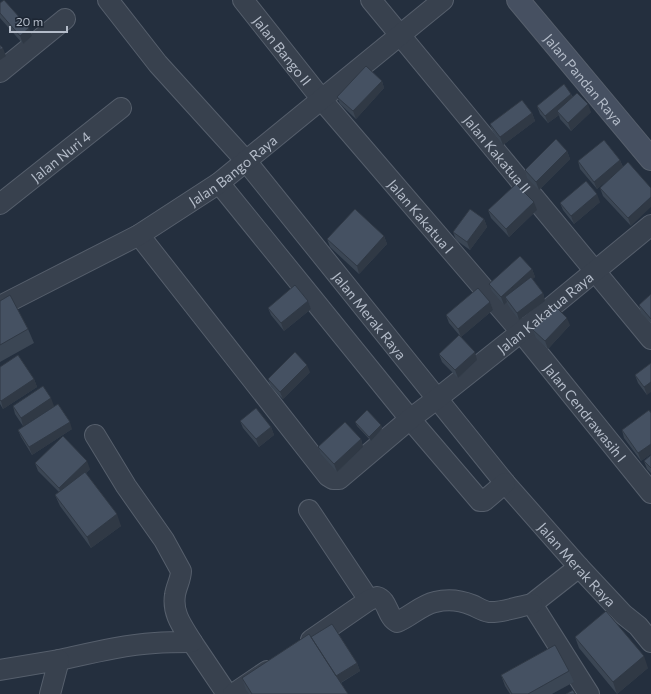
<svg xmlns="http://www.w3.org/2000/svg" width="651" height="694" viewBox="0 0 651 694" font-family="Commissioner,sans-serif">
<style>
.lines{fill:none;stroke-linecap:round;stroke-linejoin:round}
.street-casing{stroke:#565f6c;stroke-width:22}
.secondary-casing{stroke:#565f6c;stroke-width:24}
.street{stroke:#38414e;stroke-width:20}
.secondary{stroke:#465061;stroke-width:22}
.wall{fill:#3b4654}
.shaded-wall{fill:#303945}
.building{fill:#455162;stroke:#303945}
.labels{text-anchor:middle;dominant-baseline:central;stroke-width:3;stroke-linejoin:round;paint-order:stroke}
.street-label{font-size:14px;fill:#b4bcc9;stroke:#1d2633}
</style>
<rect width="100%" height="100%" fill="#242f3e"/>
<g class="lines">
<!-- street casing -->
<g class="street-casing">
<g id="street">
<path id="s1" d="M108 0 158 64 246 161 505 483 579 567 623 614 638 626 651 642"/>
<path id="s2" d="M243 0 327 106 521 332 651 493"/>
<path id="s3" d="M371 0 651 339"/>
<path d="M0 72 65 19"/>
<path d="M219 183 410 419 480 501H484L505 483"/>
<path id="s4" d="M0 204 121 108"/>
<path id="s5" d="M139 235 328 476 333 479H339L410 419 438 398 521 332 651 225"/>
<path id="s6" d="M0 306 139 235 219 183 443 0"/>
<path d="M309 510 369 600"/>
<path d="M579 567 532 604 589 694"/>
<path d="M311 640 369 600 377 597C388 600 387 617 397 622 410 617 421 605 435 602 447 599 460 600 472 605 477 607 483 611 489 612 501 613 520 606 532 604"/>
<path d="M192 642 227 694"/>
<path d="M59 660C91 653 123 645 155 643 167 642 180 642 192 642 183 627 172 614 175 595 176 587 181 579 181 571L164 540 126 486 95 435"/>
<path d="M0 670 59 660 50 694"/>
<path d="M233 694 267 671"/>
</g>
</g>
<!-- secondary casing -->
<g class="secondary-casing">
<g id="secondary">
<path id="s7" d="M518 0 651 159"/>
</g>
</g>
<!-- street -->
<use href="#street" class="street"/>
<!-- secondary -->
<use href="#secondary" class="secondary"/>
</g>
<!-- wall -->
<path class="wall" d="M0 3 32 36 23 44 0 18Z
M382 81 384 88 356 119 340 104 337 97Z
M571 94 573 97 591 112 571 131 560 119 559 115 548 123 540 114 537 106Z
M532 113 535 121 503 145 493 132 490 124Z
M567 151 570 159 539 190 527 178 525 170Z
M620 160 623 167 631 226 603 196 600 188 611 177 597 189 580 169 578 161Z
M600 202 574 224 563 210 560 203Z
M488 210H537L509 237 491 218Z
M484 219 487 227 470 250 456 240 453 232Z
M384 236 387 244 359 274 330 247 327 239Z
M532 269 535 277 532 279 543 293 545 301 519 320 508 305 507 302 504 305 492 291 489 284Z
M651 294V323L641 313 639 305Z
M0 301 28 329 34 343 0 362Z
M308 301 311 309 284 331 271 315 268 308Z
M490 302 493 310 461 337 477 360 458 378 442 362 439 354 460 336 449 323 446 315Z
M570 325 548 349 536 338 533 330Z
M651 363 647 395 638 383 635 375Z
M0 367 34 379 37 387 3 409 0 404Z
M310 372 283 399 271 387 268 379Z
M13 406H54L23 426 15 414Z
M651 413V454L641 461 624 438 622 430Z
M240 421 271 427 274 435 259 447 243 428Z
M355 422 381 425 382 429 371 441 357 426Z
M72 429 32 455 21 437 18 430Z
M361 439 363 447 337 472 321 454 318 447Z
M651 455V473L647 469 644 461Z
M35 463 90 469 86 473 121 526 91 548 60 506 55 495 59 492 38 471Z
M311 637 357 663 360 671 341 683 348 694H249L246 690 242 678Z
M575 637 648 668 617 694 579 648Z
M569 671 574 682 552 694H510L505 686 501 675Z"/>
<!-- shaded-wall -->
<path class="shaded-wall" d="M29 28 32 36 23 44 20 36Z
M3 48 6 56 0 60V50Z
M382 81 384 88 356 119 353 111Z
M571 94 574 102 557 111 559 115 548 123 545 116Z
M588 104 591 112 571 131 568 123Z
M532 113 535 121 503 145 500 137Z
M567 151 570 159 539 190 536 182Z
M620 160 623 168 597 189 594 182Z
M597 194 600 202 574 224 571 216Z
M651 197V207L631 226 628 218Z
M534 202 537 210 509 237 506 229Z
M484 219 487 227 470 250 467 242Z
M384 236 387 244 359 274 357 266Z
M532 269 535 277 508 301 505 297 507 302 504 305 501 297Z
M543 293 545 301 519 320 517 313Z
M308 301 311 309 284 331 281 323Z
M490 302 493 310 461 337 458 329Z
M567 318 570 325 548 349 545 341Z
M475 352 477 360 458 378 455 370Z
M307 365 310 372 283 399 280 392Z
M34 379 37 387 3 409 1 401Z
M651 382V392L647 395 644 387Z
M51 398 54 406 23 426 21 418Z
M70 422 72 429 32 455 29 447Z
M381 425 382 429 371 441 369 437Z
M271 427 274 435 259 447 256 439Z
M361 439 363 447 337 472 334 464Z
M651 444V454L641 461 638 453Z
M87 461 90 469 62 496 59 488Z
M117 514 121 526 91 548 87 537Z
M644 656 648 668 617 694 613 682Z
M357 663 360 671 338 684 335 677Z"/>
<!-- building -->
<path class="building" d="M4 0 29 28 20 36 0 13V3Z
M0 45 3 48 0 50Z
M366 66 382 81 353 111 337 97Z
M564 84 571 94 545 116 537 106Z
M577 93 588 104 568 123 557 111Z
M522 100 532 113 500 137 490 124Z
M556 139 567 151 536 182 525 170Z
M604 140 620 160 594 182 578 161Z
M628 162 651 188V197L628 218 600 188Z
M586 181 597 194 571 216 560 203Z
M516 184 534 202 506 229 488 210Z
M355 209 384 236 357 266 327 239Z
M470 209 484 219 467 242 453 232Z
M520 256 532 269 501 297 489 284Z
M531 277 543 293 517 313 505 297Z
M295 285 308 301 281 323 268 308Z
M478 288 490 302 458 329 446 315Z
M651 294V319L639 305Z
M10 295 28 329 0 345V301Z
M556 307 567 318 545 341 533 330Z
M459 335 475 352 455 370 439 354Z
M295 352 307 365 280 392 268 379Z
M18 355 34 379 1 401 0 400V367Z
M651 363V382L644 387 635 375Z
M43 386 51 398 21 418 13 406Z
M58 404 70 422 29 447 18 430Z
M256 408 271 427 256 439 240 421Z
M367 410 381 425 369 437 355 422Z
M649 410 651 413V444L638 453 622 430Z
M345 422 361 439 334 464 318 447Z
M63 436 87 461 59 488 35 463Z
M651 455V468L644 461Z
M85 472 117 514 87 537 55 495Z
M606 611 644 656 613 682 575 637Z
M332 624 357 663 336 676 311 637Z
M309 634 348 694H252L242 678Z
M555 645 569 671 528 694H512L501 675Z
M573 690 575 694H566Z"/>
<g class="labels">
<!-- street labels -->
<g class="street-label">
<text stroke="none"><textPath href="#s2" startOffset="64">Jalan Bango II</textPath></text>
<text stroke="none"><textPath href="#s7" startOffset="103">Jalan Pandan Raya</textPath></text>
<text stroke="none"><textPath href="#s3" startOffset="199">Jalan Kakatua II</textPath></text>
<text stroke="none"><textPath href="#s4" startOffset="77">Jalan Nuri 4</textPath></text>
<text stroke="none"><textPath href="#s6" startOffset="270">Jalan Bango Raya</textPath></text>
<text stroke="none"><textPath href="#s2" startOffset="280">Jalan Kakatua I</textPath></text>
<text stroke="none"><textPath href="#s5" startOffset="583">Jalan Kakatua Raya</textPath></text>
<text stroke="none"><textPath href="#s1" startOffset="410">Jalan Merak Raya</textPath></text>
<text stroke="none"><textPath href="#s2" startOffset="536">Jalan Cendrawasih I</textPath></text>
<text stroke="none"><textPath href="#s1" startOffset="734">Jalan Merak Raya</textPath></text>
</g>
</g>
<!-- scale -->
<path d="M10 26v6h57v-6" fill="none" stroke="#b4bcc9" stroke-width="2"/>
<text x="16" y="26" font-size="12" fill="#b4bcc9" stroke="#1d2633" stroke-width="3" paint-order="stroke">20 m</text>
</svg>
